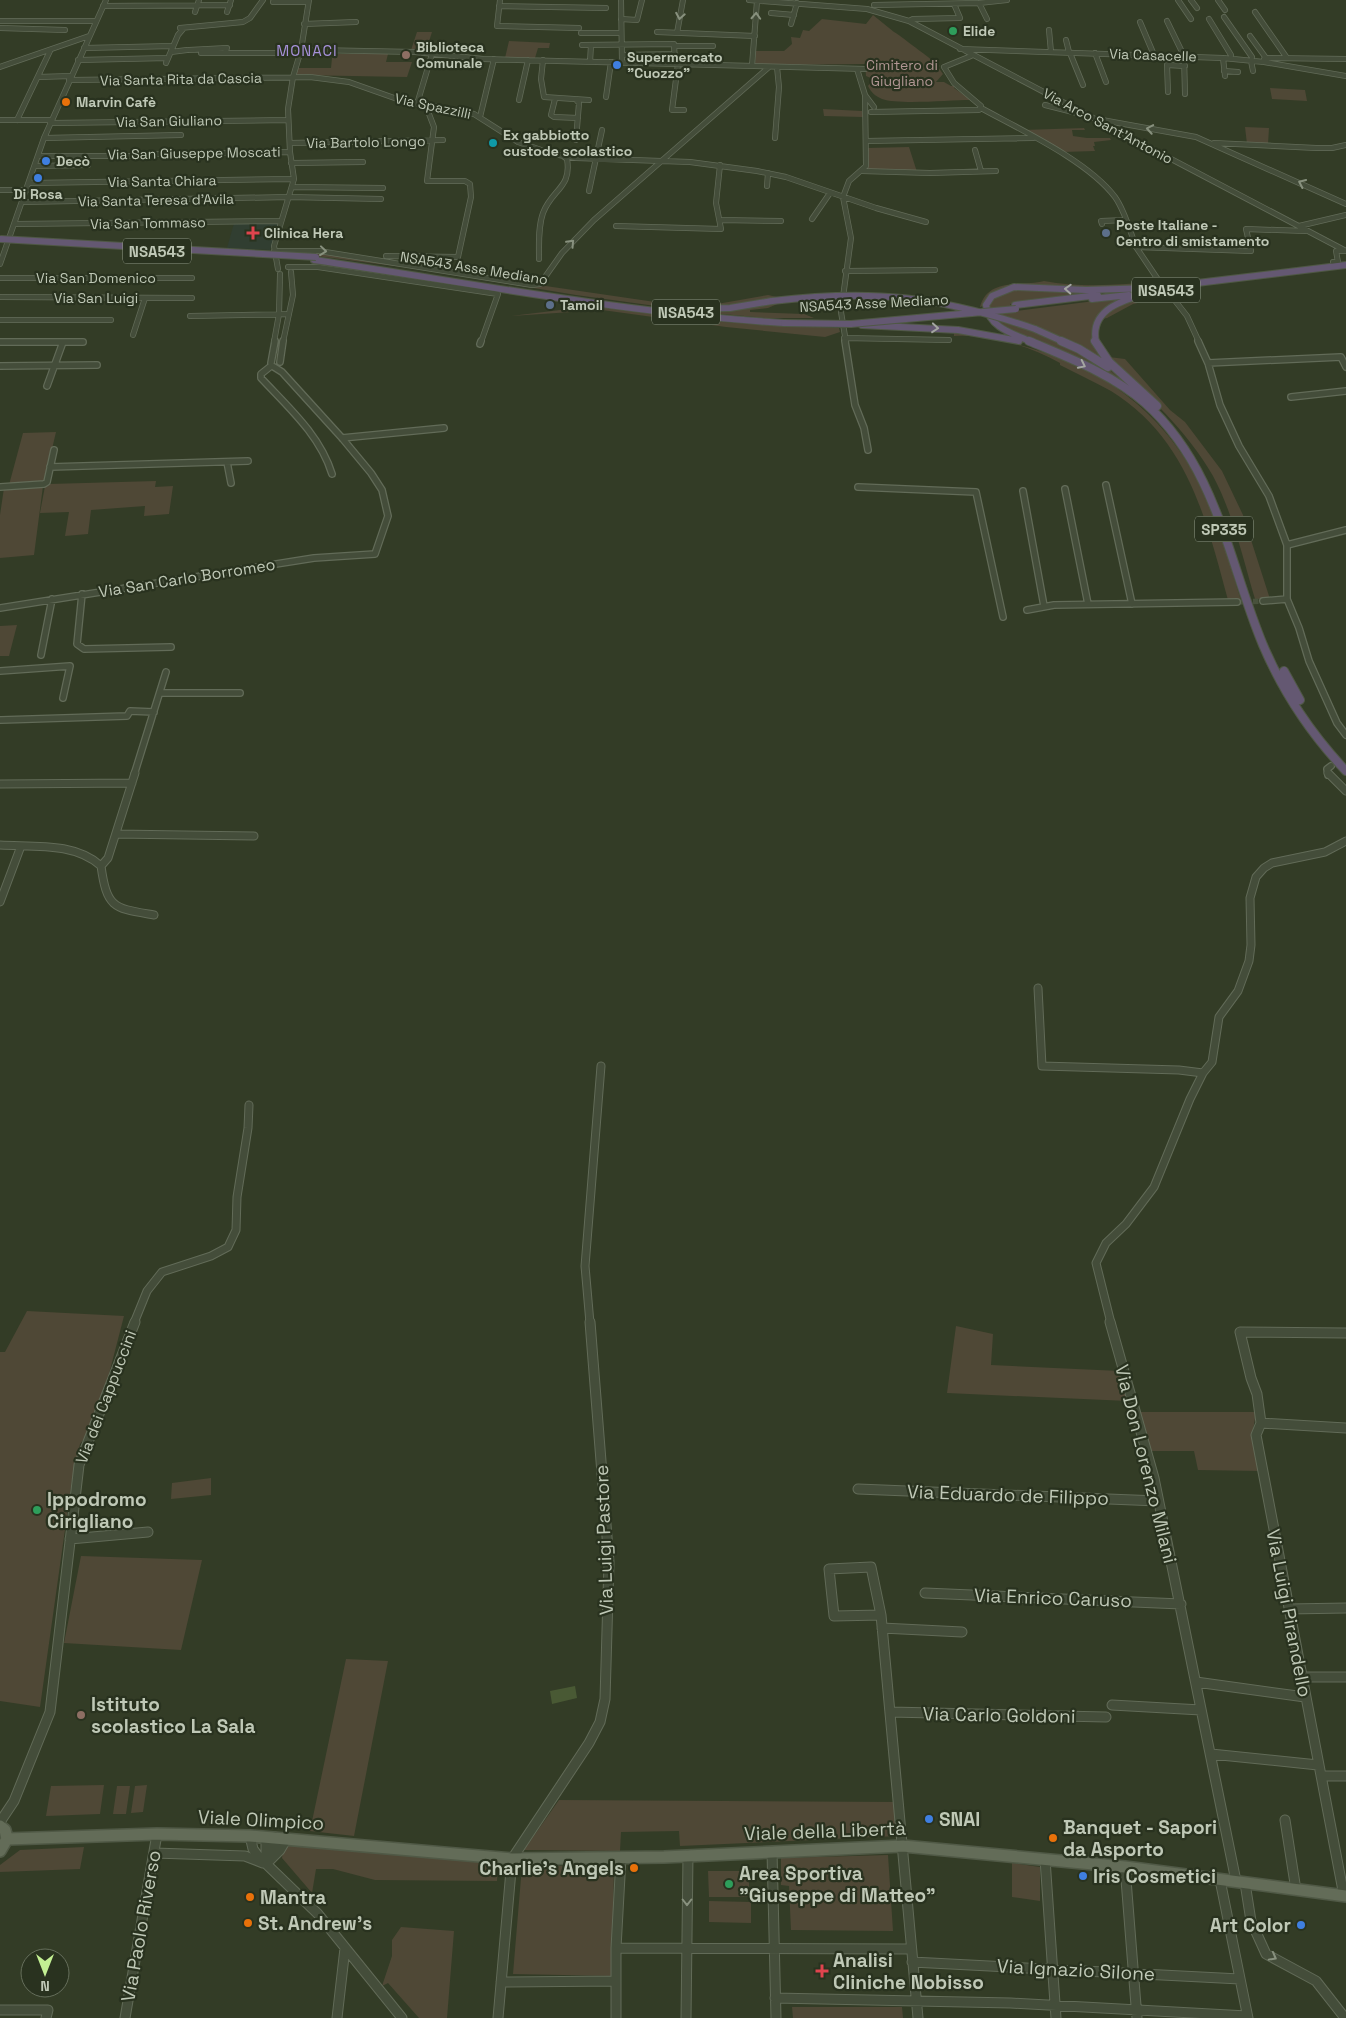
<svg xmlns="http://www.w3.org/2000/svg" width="1346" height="2018" viewBox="0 0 1346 2018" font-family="'Space Grotesk',sans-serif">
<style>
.medical{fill:#313e31}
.green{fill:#4f4836}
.water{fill:#495934}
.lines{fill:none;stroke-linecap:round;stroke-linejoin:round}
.minor-tunnel{stroke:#48513c;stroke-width:5.5;stroke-dasharray:5.5 2.5;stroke-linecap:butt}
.minor-far3-casing{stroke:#626b58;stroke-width:6}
.minor-far2-casing{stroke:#626b58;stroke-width:8}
.minor-far1-casing{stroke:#626b58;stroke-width:9}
.minor-casing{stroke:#626b58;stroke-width:11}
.major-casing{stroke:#505946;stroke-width:14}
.highway-far1-casing{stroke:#4f5845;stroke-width:8}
.highway-casing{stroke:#4f5845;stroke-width:10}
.minor-far3{stroke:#444d3a;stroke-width:4.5}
.minor-far2{stroke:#444d3a;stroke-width:5.5}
.minor-far1{stroke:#444d3a;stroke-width:7}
.minor{stroke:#444d3a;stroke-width:9}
.major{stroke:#636c58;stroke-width:11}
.highway-far1{stroke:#645872;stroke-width:6}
.highway{stroke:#645872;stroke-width:8}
.highway-bridge-casing{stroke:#4f5845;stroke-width:8;stroke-linecap:butt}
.highway-bridge{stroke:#645872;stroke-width:6}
.oneway{stroke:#88917e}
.oneway2{stroke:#a4a6a2}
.leisure-dot{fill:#2e9e5b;stroke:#29321f;stroke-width:2}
.education-dot{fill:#8d6e63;stroke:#29321f;stroke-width:2}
.shop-dot{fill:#3f7fe0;stroke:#29321f;stroke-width:2}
.food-dot{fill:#e8710a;stroke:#29321f;stroke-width:2}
.culture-dot{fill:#0f9aa8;stroke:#29321f;stroke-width:2}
.health-dot{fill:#e0444e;stroke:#29321f;stroke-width:2}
.service-dot{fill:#5c6f8a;stroke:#29321f;stroke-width:2}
.labels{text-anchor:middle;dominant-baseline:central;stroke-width:4.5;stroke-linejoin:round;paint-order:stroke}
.far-poi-label{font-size:14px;font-weight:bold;fill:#bfc8b6;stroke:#29321f;text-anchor:start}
.far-street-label{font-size:14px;fill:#bfc8b6;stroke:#29321f}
.far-park-label{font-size:14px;fill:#b19693;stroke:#29321f}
.far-neighbourhood-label{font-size:15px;letter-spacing:1px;fill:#a691d9;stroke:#29321f}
.shield{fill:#29321f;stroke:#929b89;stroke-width:1}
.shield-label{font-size:15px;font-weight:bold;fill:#bfc8b6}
.street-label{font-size:16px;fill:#bfc8b6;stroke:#29321f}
.near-street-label{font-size:19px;fill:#bfc8b6;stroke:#29321f}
.near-poi-label{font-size:19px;font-weight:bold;fill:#bfc8b6;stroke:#29321f;text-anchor:start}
</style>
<rect width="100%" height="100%" fill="#333c26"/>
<!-- medical -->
<path class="medical" d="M278 222 270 250 227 248 234 223Z"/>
<!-- green -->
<path class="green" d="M873 15 894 32C897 33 933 61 940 66L938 67 943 74 936 82H944L951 86H955L954 88 971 100C950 100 899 105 882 99 875 96 871 92 868 86L873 79 866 76 865 64 755 65 756 51H784L792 44 791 37 800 38 803 30 809 31 822 19 866 24Z
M417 32H432L426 51 411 50Z
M509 41 550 43 549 48H538L535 58H505Z
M338 54H388L386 62H412L407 77 296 75 298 68H331L332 58H336Z
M1270 88 1305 90 1307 101 1272 99Z
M823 109 862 111 863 117 824 116Z
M1245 127 1269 128 1268 144H1247Z
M1084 128 1085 130H1072L1073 136 1087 138H1110L1111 140 1094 142 1095 146H1093L1095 151 1063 152 1023 130Z
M909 147 917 172 865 170 867 148Z
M306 251 662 303 717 304 768 295 781 298 744 304 681 308 663 307 576 295 418 269 285 252Z
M1044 281C1081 288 1121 285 1159 281L1161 284C1143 286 1124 289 1107 288 1081 288 991 276 983 306L980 307C988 277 1023 287 1044 281Z
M1018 289 1109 292 1010 304 1016 311 1126 297 1106 307 1096 317 1102 319C1118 301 1144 296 1167 293L1170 296 1133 304 1107 318 1102 319C1094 334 1100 344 1109 357L1125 359 1170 410 1185 422 1222 471 1243 515 1270 599H1255C1243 559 1233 513 1213 476 1187 430 1147 395 1110 359L1106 367 1135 391 1133 393 999 324 988 306 995 297Z
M782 302 768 308 750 310V312L804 314 814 318H766L688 311Z
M593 306 724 322 839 328 840 332 825 337 726 327 602 310 511 316Z
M954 331C1072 350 1157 389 1209 502 1222 530 1231 570 1241 600H1228C1206 519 1188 439 1111 391 1095 382 1077 374 1060 365V363C1028 345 990 334 954 336Z
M56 432 44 483 9 485 23 433Z
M156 481 155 487 173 486 169 514 144 516 145 506 91 510 88 534 65 536 69 512 40 513 45 486 49 484Z
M43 486 34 555 0 558V515L4 488Z
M17 625 9 656H0V626Z
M27 1311 124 1316 109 1374 90 1431 80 1444 72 1480 40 1707 0 1701V1352H5Z
M956 1326 993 1334 991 1365 1120 1371 1128 1401 947 1393Z
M1138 1412H1256L1253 1431 1261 1471 1198 1470 1194 1451H1149Z
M211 1478V1495L171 1499 172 1483Z
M81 1556 202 1560 181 1650 64 1643Z
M346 1659 388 1661 354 1836 310 1831Z
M104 1785 100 1814 46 1816 51 1786Z
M147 1785 143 1812 131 1813 135 1786Z
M117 1786H130L126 1814H113Z
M559 1800 896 1802 898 1836 680 1846 679 1831 621 1832 620 1851 524 1850Z
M290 1844 498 1863 497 1881 375 1880 333 1869H316L312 1893 282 1858 283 1851Z
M84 1847 80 1869 0 1872V1865L20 1850Z
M888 1855 893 1931 791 1930 789 1886 781 1885V1858Z
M1012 1863 1040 1867V1901L1012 1897Z
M522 1866H614L612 1976 513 1974Z
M708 1871H749V1897H709Z
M709 1901 751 1902V1923L709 1922Z
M401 1927 454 1931 447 2018H419L388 1983 382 1986 392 1956V1940Z
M792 2007H902L903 2018H793Z"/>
<!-- water -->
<path class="water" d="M575 1686 577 1698 552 1704 550 1691Z"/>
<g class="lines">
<!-- minor-tunnel -->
<path class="minor-tunnel" d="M1237 602 1263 601"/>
<!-- minor-far3 casing -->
<g class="minor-far3-casing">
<path id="minor-far3" d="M500 0 497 26 579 28
M621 0 622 62
M749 0 867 9 909 21 1346 251
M1178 0 1191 19
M1191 0 1197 8
M1218 0 1225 10
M273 2H308
M979 3 987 19
M874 5 979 3 1007 0
M103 6 230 5
M499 6 606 8
M195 12 199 0
M227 12 231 0
M1255 12 1287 58
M771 13 794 15
M1224 17 1252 57
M621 19 637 20 642 0
M1209 19 1231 55
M0 21H96
M909 21 913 19 960 18 954 4
M1167 21 1184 56 1185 94
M1140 22 1154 55
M304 24 356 22
M791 24 797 3
M0 28 65 30
M180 28 243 22 250 18 263 0
M1049 30 1051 52
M657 32 755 36
M581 33H621
M677 33 683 0
M1250 36 1266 58
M1066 40 1069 52
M582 45 674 44 675 64
M674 46H713
M84 48 173 46
M960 49 1223 58 1264 62 1346 76
M189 50 227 48 225 53
M171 52 187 50
M201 53H300
M1070 53 1083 85
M1095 53 1106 82
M622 55 675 54
M299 56 314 50 415 52 483 59 865 69
M1223 58 1225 76
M78 60 168 58
M543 60 541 79 544 97 589 100
M1251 61 1253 71
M590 62 591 45
M1264 62V59L1269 58 1346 59
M166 63 178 35 183 29
M678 64 672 110H684
M752 66 757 1
M0 67 89 36
M857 69 865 95 874 107
M1224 71 1238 72
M38 77 71 76
M69 80 310 77 349 82 400 100 474 114 518 142 553 154 576 158 690 162 757 171 786 177 876 208 926 222
M1168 92 1167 65 1185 66
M606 97 611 62
M555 99 551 115 554 117 578 118
M519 100 528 60
M576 100 579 103 576 140
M417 104 432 54
M1045 105 1081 114
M981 108C1021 130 1088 161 1115 197 1125 211 1130 231 1136 247L1251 251 1246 229 1305 231
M871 112 979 110 981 106 954 83 944 67 971 56
M480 117 494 59
M0 120H51
M17 120 50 51
M1102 120 1196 137 1346 204
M50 123 288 120
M44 138 181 135
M775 138 779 87 777 67
M866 141 1033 138
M290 143 443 140
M1214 143 1316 148H1332L1346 145
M975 150 981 171
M38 156H144L155 154 290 152
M291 163 363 162
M35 166 88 165
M862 171 930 173 996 171
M30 183 294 179
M767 186 768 173
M292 187 383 188
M0 190H27
M589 191 602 130
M23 202 289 197 381 199
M812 219 830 193
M720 220 781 221
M15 224 281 221
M1102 224 1101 221 1126 220
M616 226 721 229 716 203 720 165
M1299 226 1346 215
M1136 247 1161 284
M274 251H319L532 285 540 284 562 253 594 220 769 67
M386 256 458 257 471 197 470 184 465 181H427L434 127 426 106
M539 259C539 244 538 227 543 213 552 189 572 188 567 159L563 156
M1333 262H1338L1336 251H1344
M0 264 44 138 106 0
M288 267H318L498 294 481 342
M278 269 274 246 294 179 290 152 288 109 293 77 301 50 309 0
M845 271 935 270
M0 278H192
M1169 293 1187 316 1199 342
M0 297 192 298
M190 316 289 314
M0 320H111
M133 335 145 298
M844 338 949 340
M274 342 279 314 280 274
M283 342 293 295 291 272
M846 342 841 312 851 238 843 197 849 181 866 166 865 95"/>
</g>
<!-- minor-far2 casing -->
<g class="minor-far2-casing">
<path id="minor-far2" d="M845 341 855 405 864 428 868 450
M1198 341 1208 363 1220 405 1239 446 1269 496 1287 545V599L1299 628 1309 661 1337 723 1346 735
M0 342H83
M480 344 481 341
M280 362 283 341
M271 363 275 341
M1208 363 1341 357 1346 367
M0 366 97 365
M271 366 261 374V378C288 407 320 435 332 474
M47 386 63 342
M1291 397 1346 391
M342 438 444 428
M227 462 231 483
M50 467 248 461
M1106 485 1132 604
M0 487 44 484 47 482 54 450
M858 487 976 492 1003 617
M1065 489 1088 604
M1023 491 1044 606
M1287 545 1346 530
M82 594 77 644 84 649 171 647
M1263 601 1287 599
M0 608 314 558 375 554 388 516 382 490 371 473 342 438 282 372 274 367
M1027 610 1054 605 1237 602
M41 655 52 599
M0 671 70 666 63 698
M160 693H240
M1 720 127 716 130 711 154 712
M134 775 166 672
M1328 775 1327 769 1331 766"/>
</g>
<!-- minor-far1 casing -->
<g class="minor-far1-casing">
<path id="minor-far1" d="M135 773 108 858 101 866C107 909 114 908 154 915
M1328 773 1346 791
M0 784 132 783
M116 834 254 836
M0 845C33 847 75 842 101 866
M0 902 21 846
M1038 988 1042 1066 1179 1070 1203 1073
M134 1323 147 1291 162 1272 211 1256 228 1247 236 1230 237 1197 248 1128 249 1105
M590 1323 585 1266 601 1066
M1111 1323 1096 1263 1106 1243 1126 1224 1154 1187 1190 1099 1203 1073 1212 1062 1219 1017 1238 991 1249 961 1251 945 1250 898 1256 877 1264 868 1272 863 1325 852 1346 841"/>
</g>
<!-- minor casing -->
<g class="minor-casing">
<path id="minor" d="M1110 1322 1154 1478 1236 1881
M1261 1423 1346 1428
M858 1489 1158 1501
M70 1539 148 1532
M871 1567 881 1615 834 1616 829 1569Z
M925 1593 1181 1604
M1289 1609 1346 1608
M881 1615 918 2018
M882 1628 962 1632
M1302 1677H1346
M1196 1682 1305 1697
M1112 1705 1201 1710
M891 1712 1106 1717
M1211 1754 1318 1765
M1322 1776H1346
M1285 1820 1296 1890
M0 1822 14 1801 50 1712 79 1465 135 1322
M250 1836 253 1849 258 1856 318 1914 402 2018
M266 1837V1863
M772 1851 776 2018
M154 1853 245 1856 263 1863
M1045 1859 1056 2018
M267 1861 273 1850 275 1837
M266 1864 280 1850 287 1838
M1125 1867 1137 2018
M1220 1880 1248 2018
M1245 1883 1251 1921 1266 1954 1316 1981 1345 2018
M1344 1896 1256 1435 1261 1423 1257 1394 1251 1378 1240 1332 1346 1333
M616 1948 911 1949
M912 1962 1240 1979
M501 1982 616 1981
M775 1998 1011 2003 1247 2016
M0 2010H48L46 2018
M125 2018 157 1834
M337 2018 345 1948
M498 2018 512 1859 589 1743 600 1722 605 1699 609 1562 590 1322
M616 2018V1948L621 1858
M686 2018 688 1855"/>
</g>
<!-- major casing -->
<g class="major-casing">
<path id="major" d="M0 1826 5 1830 7 1839 0 1851
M7 1839 157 1834 250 1836 512 1859 664 1857 903 1846 1125 1867 1346 1896"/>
</g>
<!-- highway-far1 casing -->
<g class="highway-far1-casing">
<path id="highway-far1" d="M314 260C471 283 626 313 784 323
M1147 289 1346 265
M1092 299 1129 295
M1015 305 1098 295
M677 309 730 308 772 301
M862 325 958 330 1019 341
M1035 329 1064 342
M1032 342C1014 334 989 328 986 305L992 296 1014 287 1086 290 1152 288
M1096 342C1089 308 1126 299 1152 292"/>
</g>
<!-- highway casing -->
<g class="highway-casing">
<path id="highway" d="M1029 341C1069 358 1112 374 1145 403 1217 467 1228 561 1263 645 1283 692 1311 734 1346 771
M1061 341 1079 349 1108 367
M1095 341 1109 362 1157 406
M1284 671 1300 700"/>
</g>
<!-- minor-far3 -->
<use href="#minor-far3" class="minor-far3"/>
<!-- minor-far2 -->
<use href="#minor-far2" class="minor-far2"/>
<!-- minor-far1 -->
<use href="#minor-far1" class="minor-far1"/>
<!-- minor -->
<use href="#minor" class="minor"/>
<!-- major -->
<use href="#major" class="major"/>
<!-- highway-far1 -->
<use href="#highway-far1" class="highway-far1"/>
<!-- highway -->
<use href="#highway" class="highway"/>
<!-- highway-bridge casing -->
<g class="highway-bridge-casing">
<path id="highway-bridge" d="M0 239 316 257
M772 301C872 289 939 296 1035 329
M784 323 851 324 1016 309"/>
</g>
<!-- highway-bridge -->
<use href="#highway-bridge" class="highway-bridge"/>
</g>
<!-- one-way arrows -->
<defs><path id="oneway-chevron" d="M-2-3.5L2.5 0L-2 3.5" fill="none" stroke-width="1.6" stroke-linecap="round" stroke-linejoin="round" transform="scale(1.25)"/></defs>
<g class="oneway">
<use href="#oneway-chevron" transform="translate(680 16) rotate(100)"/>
<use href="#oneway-chevron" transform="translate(756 16) rotate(-87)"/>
<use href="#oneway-chevron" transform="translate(1150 129) rotate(-170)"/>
<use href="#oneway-chevron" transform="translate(1302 183) rotate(-155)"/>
<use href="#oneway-chevron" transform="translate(571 243) rotate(-47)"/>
<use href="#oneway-chevron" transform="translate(323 251) rotate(6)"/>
<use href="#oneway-chevron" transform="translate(687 1902) rotate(90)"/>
<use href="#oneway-chevron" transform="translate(1273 1957) rotate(29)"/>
</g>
<g class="oneway2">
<use href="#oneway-chevron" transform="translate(1068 289) rotate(-177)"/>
<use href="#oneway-chevron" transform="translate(935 328) rotate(5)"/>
<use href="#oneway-chevron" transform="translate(1082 365) rotate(26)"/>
</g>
<!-- markers -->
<g class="leisure-dot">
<circle cx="953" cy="31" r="5"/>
<circle cx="37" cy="1510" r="5"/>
<circle cx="729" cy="1884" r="5"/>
</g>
<g class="education-dot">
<circle cx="406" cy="55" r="5"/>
<circle cx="81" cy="1715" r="5"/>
</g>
<g class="shop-dot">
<circle cx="617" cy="65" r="5"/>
<circle cx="46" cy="161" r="5"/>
<circle cx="38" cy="178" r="5"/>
<circle cx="929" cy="1819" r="5"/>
<circle cx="1083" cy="1876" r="5"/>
<circle cx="1301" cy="1925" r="5"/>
</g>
<g class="food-dot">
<circle cx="66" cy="102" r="5"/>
<circle cx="1053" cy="1838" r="5"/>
<circle cx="634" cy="1868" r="5"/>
<circle cx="250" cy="1897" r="5"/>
<circle cx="248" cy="1923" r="5"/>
</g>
<circle class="culture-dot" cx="493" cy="143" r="5"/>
<g class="health-dot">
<path d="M250.5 225.5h5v5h5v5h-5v5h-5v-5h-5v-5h5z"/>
<path d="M819.5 1963.5h5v5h5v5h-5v5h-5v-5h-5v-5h5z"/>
</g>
<g class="service-dot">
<circle cx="1106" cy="233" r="5"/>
<circle cx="550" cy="305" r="5"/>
</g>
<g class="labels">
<!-- far-poi labels -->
<g class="far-poi-label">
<text x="963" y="31">Elide</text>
<text x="416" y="47">Biblioteca<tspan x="416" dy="16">Comunale</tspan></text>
<text x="627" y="57">Supermercato<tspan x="627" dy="16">"Cuozzo"</tspan></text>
<text x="76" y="102">Marvin Cafè</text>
<text x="503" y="135">Ex gabbiotto<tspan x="503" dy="16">custode scolastico</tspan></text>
<text x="56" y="161">Decò</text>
<text x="38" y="194" text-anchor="middle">Di Rosa</text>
<text x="1116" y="225">Poste Italiane -<tspan x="1116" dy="16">Centro di smistamento</tspan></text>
<text x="264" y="233">Clinica Hera</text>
<text x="560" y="305">Tamoil</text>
</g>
<!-- far-street labels -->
<g class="far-street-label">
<text transform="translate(1153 55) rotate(2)">Via Casacelle</text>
<text transform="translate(181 79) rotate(-1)">Via Santa Rita da Cascia</text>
<text transform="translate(433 106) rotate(12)">Via Spazzilli</text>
<text transform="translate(169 121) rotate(-1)">Via San Giuliano</text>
<text transform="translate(1108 126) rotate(28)">Via Arco Sant'Antonio</text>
<text transform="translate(366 142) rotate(-1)">Via Bartolo Longo</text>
<text transform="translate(194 153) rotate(-1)">Via San Giuseppe Moscati</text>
<text transform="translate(162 181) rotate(-1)">Via Santa Chiara</text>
<text transform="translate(156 200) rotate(-1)">Via Santa Teresa d'Avila</text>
<text transform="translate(148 223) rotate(-1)">Via San Tommaso</text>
<text transform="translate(474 268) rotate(9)">NSA543 Asse Mediano</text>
<text x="96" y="278">Via San Domenico</text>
<text x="96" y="298">Via San Luigi</text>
<text transform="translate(874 303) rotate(-3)">NSA543 Asse Mediano</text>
</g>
<!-- far-park labels -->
<g class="far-park-label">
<text x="902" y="65">Cimitero di<tspan x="902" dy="16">Giugliano</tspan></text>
</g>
<!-- far-neighbourhood labels -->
<g class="far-neighbourhood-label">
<text x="307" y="50">MONACI</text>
</g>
<!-- shield labels -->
<g class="shield">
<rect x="123" y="238.5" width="68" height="25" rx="4"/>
<rect x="1132" y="277.5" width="68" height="25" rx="4"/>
<rect x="652" y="299.5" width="68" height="25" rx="4"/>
<rect x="1195" y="516.5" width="58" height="25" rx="4"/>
</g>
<g class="shield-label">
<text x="157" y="251">NSA543</text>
<text x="1166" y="290">NSA543</text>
<text x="686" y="312">NSA543</text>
<text x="1224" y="529">SP335</text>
</g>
<!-- street labels -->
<g class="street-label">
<text transform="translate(187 578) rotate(-9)">Via San Carlo Borromeo</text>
<text transform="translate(106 1397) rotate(-69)">Via dei Cappuccini</text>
</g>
<!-- near-street labels -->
<g class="near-street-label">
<text transform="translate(1146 1464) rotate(76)">Via Don Lorenzo Milani</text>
<text transform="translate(1008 1495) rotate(2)">Via Eduardo de Filippo</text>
<text transform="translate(604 1540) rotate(-92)">Via Luigi Pastore</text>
<text transform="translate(1053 1598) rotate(2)">Via Enrico Caruso</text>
<text transform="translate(1289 1613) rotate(79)">Via Luigi Pirandello</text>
<text transform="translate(999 1715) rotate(1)">Via Carlo Goldoni</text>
<text transform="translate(261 1820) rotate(3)">Viale Olimpico</text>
<text transform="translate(825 1831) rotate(-2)">Viale della Libertà</text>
<text transform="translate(141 1926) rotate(-80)">Via Paolo Riverso</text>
<text transform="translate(1076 1970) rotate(3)">Via Ignazio Silone</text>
</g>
<!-- near-poi labels -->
<g class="near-poi-label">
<text x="47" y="1499">Ippodromo<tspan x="47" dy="22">Cirigliano</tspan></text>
<text x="91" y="1704">Istituto<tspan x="91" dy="22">scolastico La Sala</tspan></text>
<text x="939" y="1819">SNAI</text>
<text x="1063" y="1827">Banquet - Sapori<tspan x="1063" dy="22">da Asporto</tspan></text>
<text x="624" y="1868" text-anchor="end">Charlie's Angels</text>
<text x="739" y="1873">Area Sportiva<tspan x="739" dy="22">"Giuseppe di Matteo"</tspan></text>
<text x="1093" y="1876">Iris Cosmetici</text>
<text x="260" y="1897">Mantra</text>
<text x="258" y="1923">St. Andrew's</text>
<text x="1291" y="1925" text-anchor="end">Art Color</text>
<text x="833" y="1960">Analisi<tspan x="833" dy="22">Cliniche Nobisso</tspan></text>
</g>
</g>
<!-- north arrow -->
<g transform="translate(45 1973) rotate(180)"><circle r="24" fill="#29321f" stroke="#656e5b"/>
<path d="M0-4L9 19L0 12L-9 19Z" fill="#c3f093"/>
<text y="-8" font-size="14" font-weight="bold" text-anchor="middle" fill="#bfc8b6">N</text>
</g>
</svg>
